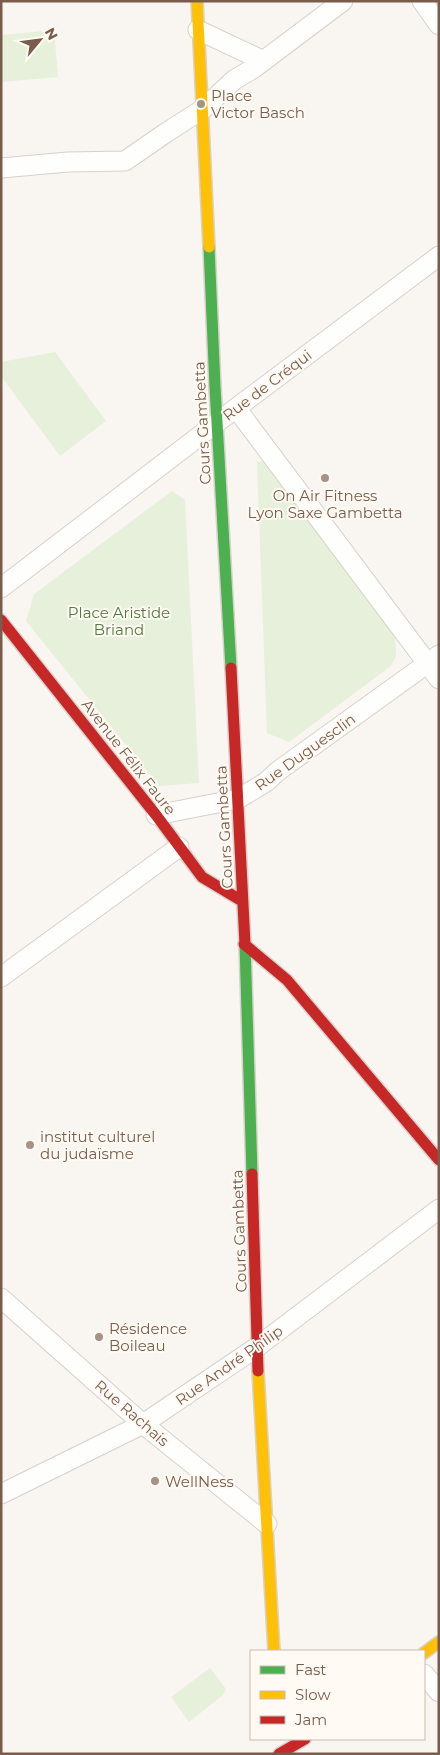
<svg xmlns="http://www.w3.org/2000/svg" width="440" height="1755" viewBox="0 0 440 1755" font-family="Montserrat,sans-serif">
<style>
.green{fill:#e7f0db}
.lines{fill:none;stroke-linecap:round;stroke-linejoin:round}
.street-casing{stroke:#d7d1cb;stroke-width:21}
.fast-casing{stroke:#d9d2cb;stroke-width:14}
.slow-casing{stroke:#d9d2cb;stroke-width:14}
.jam-casing{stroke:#d9d2cb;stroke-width:14}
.street{stroke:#fefefd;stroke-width:19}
.fast{stroke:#4caf50;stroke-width:11}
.slow{stroke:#ffc107;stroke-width:11}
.jam{stroke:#c62828;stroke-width:11}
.poi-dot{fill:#a69286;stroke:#fffaf3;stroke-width:2}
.labels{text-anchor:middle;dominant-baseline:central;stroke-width:4;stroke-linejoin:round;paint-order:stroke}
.poi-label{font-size:15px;fill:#7a5c4d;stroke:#fffaf3;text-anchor:start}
.street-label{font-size:15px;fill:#7a5c4d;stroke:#fffaf3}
.park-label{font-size:15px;fill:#537a41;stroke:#fffaf3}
</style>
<rect width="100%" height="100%" fill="#f9f5f0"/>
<!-- green -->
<path class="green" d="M54 30 58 77 1 82V35Z
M55 352 106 421 60 456 1 376V362Z
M263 461 395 635 396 656 391 666 289 742 267 733 257 462Z
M172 491 185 500 199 783 159 786 26 621 34 594Z
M210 1668 226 1689 223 1695 189 1722 171 1697Z"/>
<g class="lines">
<!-- street casing -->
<g class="street-casing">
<path id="street" d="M422 1 439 25
M198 30 264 61
M1 168 68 162 125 161 167 132 203 109 234 80 254 68 343 1
M236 408 439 679
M1 588 236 408 439 256
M156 815 238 799 266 782 278 771 439 655
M1 977 179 847
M1 1298 143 1424 267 1524
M1 1494 143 1424 257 1347 439 1209
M424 1674 439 1692"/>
</g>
<!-- fast casing -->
<g class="fast-casing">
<path id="fast" d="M209 247 215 387 231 668
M245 944 252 1174"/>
</g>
<!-- slow casing -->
<g class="slow-casing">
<path id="slow" d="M197 1 209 247
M258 1371 274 1651
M424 1653 439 1642"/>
</g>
<!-- jam casing -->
<g class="jam-casing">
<path id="jam" d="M1 620 156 815 202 877 242 901
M231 668 245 944
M244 944 287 980 439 1160
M252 1174 258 1371
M279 1754 305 1739"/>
</g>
<!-- street -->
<use href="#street" class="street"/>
<!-- fast -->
<use href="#fast" class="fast"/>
<!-- slow -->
<use href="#slow" class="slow"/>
<!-- jam -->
<use href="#jam" class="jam"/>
</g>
<!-- markers -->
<g class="poi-dot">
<circle cx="201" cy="104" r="5"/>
<circle cx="325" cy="478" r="5"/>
<circle cx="30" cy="1145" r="5"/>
<circle cx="99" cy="1337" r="5"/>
<circle cx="155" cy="1481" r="5"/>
</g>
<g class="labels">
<!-- poi labels -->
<g class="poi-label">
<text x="211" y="95">Place<tspan x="211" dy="17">Victor Basch</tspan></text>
<text x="325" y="495" text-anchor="middle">On Air Fitness<tspan x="325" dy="17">Lyon Saxe Gambetta</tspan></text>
<text x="40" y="1136">institut culturel<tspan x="40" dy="17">du judaïsme</tspan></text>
<text x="109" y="1328">Résidence<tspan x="109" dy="17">Boileau</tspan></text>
<text x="165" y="1481">WellNess</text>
</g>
<!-- street labels -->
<g class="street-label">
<text transform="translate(267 385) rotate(-37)">Rue de Créqui</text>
<text transform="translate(202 423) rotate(-93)">Cours Gambetta</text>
<text transform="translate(305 752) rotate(-36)">Rue Duguesclin</text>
<text transform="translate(129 757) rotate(52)">Avenue Félix Faure</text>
<text transform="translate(224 827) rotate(-93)">Cours Gambetta</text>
<text transform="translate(239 1231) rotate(-92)">Cours Gambetta</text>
<text transform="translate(229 1365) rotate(-35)">Rue André Philip</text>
<text transform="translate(132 1413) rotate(41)">Rue Rachais</text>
</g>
<!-- park labels -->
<g class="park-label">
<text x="119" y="612">Place Aristide<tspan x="119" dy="17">Briand</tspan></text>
</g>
</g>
<!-- border -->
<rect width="440" height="1755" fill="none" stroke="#7a5c4d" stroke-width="5"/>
<!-- legend -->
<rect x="250" y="1650" width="175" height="90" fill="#fffaf3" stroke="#cabbb1"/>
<rect x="260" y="1666" width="25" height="8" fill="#4caf50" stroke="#cabbb1"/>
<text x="295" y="1675" font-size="15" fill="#7a5c4d">Fast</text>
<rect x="260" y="1691" width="25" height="8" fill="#ffc107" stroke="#cabbb1"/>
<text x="295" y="1700" font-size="15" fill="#7a5c4d">Slow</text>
<rect x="260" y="1716" width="25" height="8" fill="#c62828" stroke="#cabbb1"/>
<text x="295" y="1725" font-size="15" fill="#7a5c4d">Jam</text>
<!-- north arrow -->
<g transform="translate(40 40) rotate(61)" stroke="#fffaf3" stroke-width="4" paint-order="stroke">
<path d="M0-4L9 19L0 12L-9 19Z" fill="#7a5c4d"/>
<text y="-8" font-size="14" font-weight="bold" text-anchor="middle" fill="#7a5c4d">N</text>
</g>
</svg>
